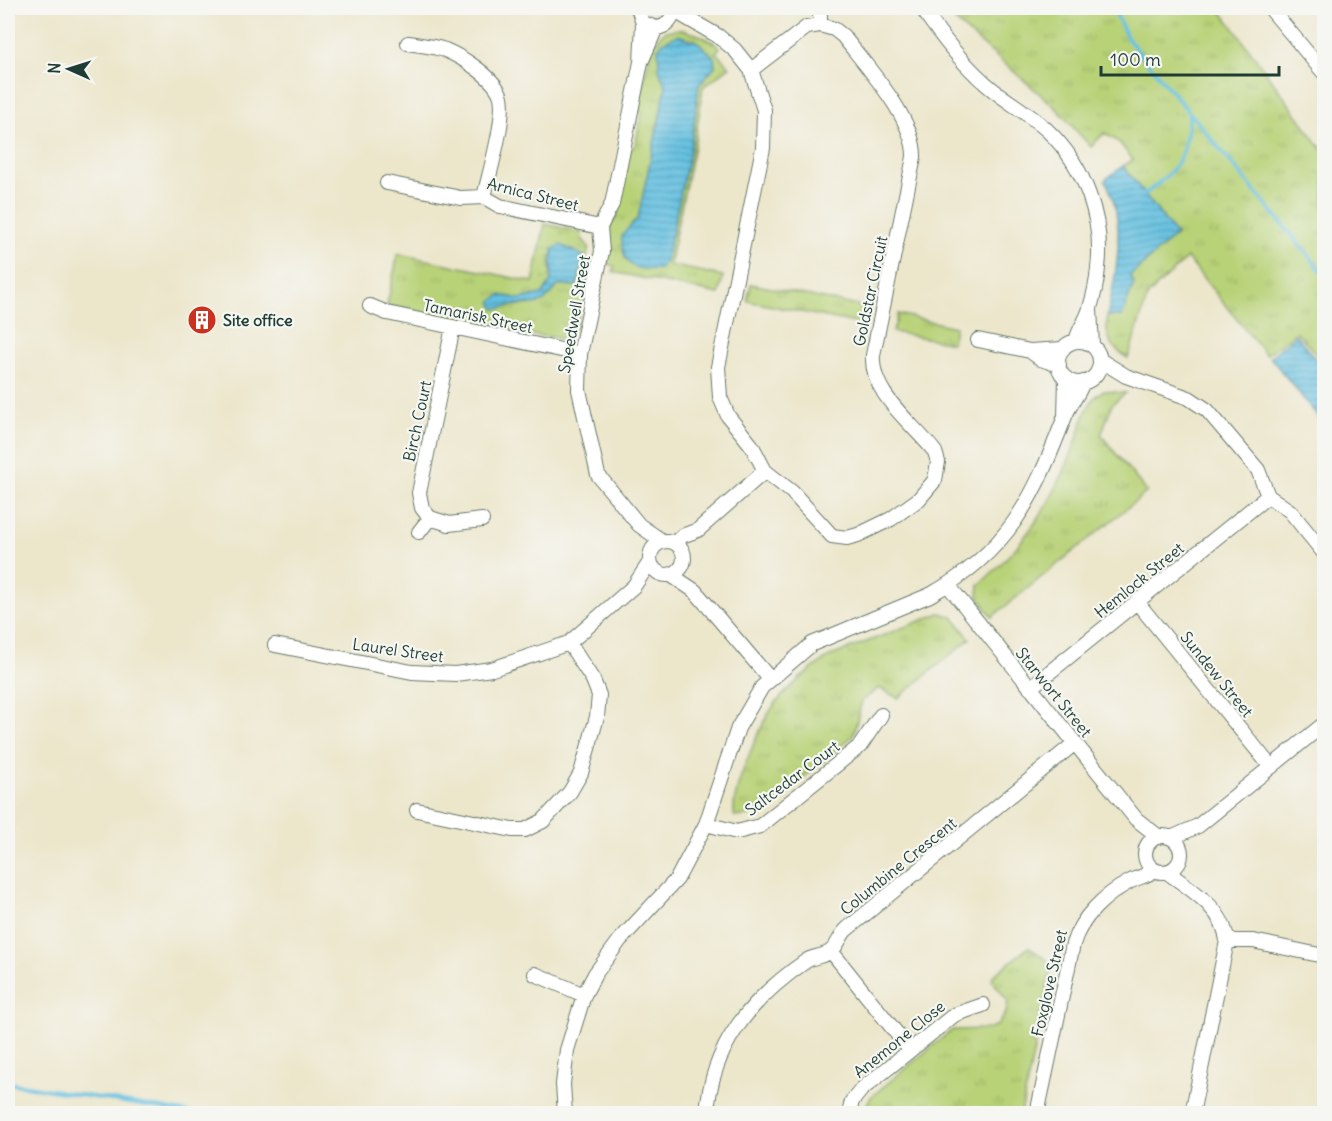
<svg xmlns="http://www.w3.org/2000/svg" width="1332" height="1121" viewBox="0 0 1332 1121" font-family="Delius,sans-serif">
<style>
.grass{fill:url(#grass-tufts);stroke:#6c8856;stroke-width:1.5;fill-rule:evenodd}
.water{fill:url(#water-rules);stroke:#417e8a;stroke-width:1.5}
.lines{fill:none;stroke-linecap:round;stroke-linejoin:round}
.stream{stroke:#63c0e1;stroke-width:4}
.minor-casing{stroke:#677869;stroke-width:16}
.minor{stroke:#fff;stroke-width:14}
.labels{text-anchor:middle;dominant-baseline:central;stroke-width:4.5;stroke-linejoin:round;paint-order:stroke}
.street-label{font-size:16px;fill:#1f3d34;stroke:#f6f6f2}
.poi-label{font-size:16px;font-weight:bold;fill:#1f3d34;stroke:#f6f6f2;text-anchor:start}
</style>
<defs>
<pattern id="grass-tufts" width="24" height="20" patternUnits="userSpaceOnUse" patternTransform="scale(1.5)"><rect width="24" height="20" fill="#b8d277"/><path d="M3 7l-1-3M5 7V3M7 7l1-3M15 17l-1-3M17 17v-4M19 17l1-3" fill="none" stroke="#9eb568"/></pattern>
<pattern id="water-rules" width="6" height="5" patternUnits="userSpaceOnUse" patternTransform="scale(1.5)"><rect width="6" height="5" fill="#63c0e1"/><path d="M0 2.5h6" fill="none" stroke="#519db7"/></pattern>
</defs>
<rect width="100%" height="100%" fill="#f6f6f2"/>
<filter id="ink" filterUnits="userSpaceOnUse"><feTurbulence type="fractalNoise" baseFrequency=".0167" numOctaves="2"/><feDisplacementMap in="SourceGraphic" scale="12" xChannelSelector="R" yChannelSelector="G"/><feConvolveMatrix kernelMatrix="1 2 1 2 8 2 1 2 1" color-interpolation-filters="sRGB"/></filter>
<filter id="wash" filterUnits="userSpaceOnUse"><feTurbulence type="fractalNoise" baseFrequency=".008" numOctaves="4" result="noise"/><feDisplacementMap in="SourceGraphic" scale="24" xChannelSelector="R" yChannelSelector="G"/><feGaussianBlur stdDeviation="1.35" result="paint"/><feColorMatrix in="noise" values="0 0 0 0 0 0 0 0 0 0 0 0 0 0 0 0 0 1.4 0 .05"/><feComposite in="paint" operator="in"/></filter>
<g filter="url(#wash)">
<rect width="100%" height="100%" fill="#ece6cb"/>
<!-- grass -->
<path class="grass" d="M945 8H1200L1202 10 1219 8 1324 152V363L1297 332 1266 355 1187 258 1148 295 1128 358C1110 348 1105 335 1107 316H1122L1134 283 1130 276 1176 235 1123 166 1133 160 1119 142 1104 133 1091 147 1055 107 954 20Z
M679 29C695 33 707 37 720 47L716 53 730 67 703 87 695 141 669 265 723 276 719 294 613 272 615 266 607 264 609 229 617 212 630 149 635 146 642 113 638 109C643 90 648 41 665 32 669 30 675 30 679 29ZM715 66 699 85 691 146 666 261 631 224 638 218 666 87 659 69Z
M545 224 581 232 582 239 589 247 585 265 590 268 576 328 565 339 509 332 506 326 474 320 470 324 387 305 398 254 533 282ZM575 251 578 255 577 286 559 285C551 294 530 306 518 305 512 304 505 298 500 295L520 299 543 294 551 281 550 256Z
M751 284 869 308 866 325 747 301Z
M898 314 955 327 952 343 893 332Z
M1103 391 1126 393 1112 404 1101 435 1147 492 992 617 978 596 979 585C1028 540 1052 505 1076 442 1082 424 1086 400 1103 391Z
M940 613 953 617 970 639 898 698 879 688 862 701 853 736 763 811 754 815 735 817C728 797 761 722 775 704 790 686 811 668 831 656Z
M1029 947 1052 964 1021 1113H862L871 1097 952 1030 988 1029 998 1025 1006 1013 1008 1001 992 980 993 976Z"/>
<!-- water -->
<path class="water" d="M678 35 698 42 714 57 715 66 699 85 691 146 666 261 660 269C631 272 621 264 622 235L638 218 666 87 659 69 658 48 664 41Z
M1123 166 1176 235 1130 276 1134 283 1122 316H1107C1117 273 1127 220 1105 180Z
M561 245 584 256 577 286 559 285C540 306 546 303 519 305 511 305 503 308 495 309L491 302 500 295 520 299 543 294 551 281 553 249Z
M1296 335 1324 369V424L1270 357Z"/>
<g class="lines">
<!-- stream -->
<path class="stream" d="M1113 8 1128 39 1324 274
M1145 194C1179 168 1185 159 1189 116
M8 1083 196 1114"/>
</g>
</g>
<g filter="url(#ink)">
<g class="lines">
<!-- minor casing -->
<g class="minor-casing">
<path id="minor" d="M638 8 643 23 656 28C667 27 674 19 673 8
M922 8C940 35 961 62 986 84 1005 101 1029 113 1048 131 1084 165 1104 219 1098 268 1097 281 1094 295 1090 308 1087 320 1079 328 1076 341
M1270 8 1324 73
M673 10 718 36 735 50 751 70 764 110 763 148 718 367 720 397 728 416 752 446 765 471 792 492 832 536 847 538 858 535 891 519 919 499 935 480 938 462 935 452C913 423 870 394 873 355L914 157C915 119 867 67 843 36L834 29 820 25
M643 23 641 62 612 204 600 227 602 251 580 354 579 390 598 475 639 525 662 541
M408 43C420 45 433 46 445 50 462 57 496 78 501 97 506 118 489 174 484 197
M642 60 656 28
M751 70 807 27 820 25V15
M387 183 461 198 484 197 500 206 600 227
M370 306 387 313 580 354
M1090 310 1092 345
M978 340 1030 351 1063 349
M1058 362a21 21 0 1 1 42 0a21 21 0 1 1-42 0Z
M1030 351 1041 359 1059 365
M1100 360 1126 376 1189 398 1207 410 1258 470 1268 496 1290 511 1324 553
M1065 416 1066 378
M430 518 449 524 482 520
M419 532 430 518 422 508 419 493 453 327
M650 558a17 17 0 1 1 34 0a17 17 0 1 1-34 0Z
M675 543 682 536 698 530 765 471
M671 575 695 591 770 679
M948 585 1136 819 1159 837
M1137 602 1271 767
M275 645 412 672 455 674 492 669 569 643 634 586 650 562
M1030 688 1268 496
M417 810 512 830H525L543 821 570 792 581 773 597 717 599 695 593 680 569 643
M706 824 737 832 760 826 860 746 881 715
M1145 854a18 18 0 1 1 36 0a18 18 0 1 1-36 0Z
M1171 838 1198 826 1324 724
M1167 872C1190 889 1224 908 1227 941L1192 1114
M1227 941H1253L1324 956
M831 951 910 1050
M535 974 584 995
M565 1114 563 1084 567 1050 584 995 595 974 620 940 677 879 706 824 738 728 762 687 812 644 930 595C1009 551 1033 499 1064 419 1068 406 1078 396 1083 382
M707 1114C711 1046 751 999 806 961 813 956 824 957 831 951 838 946 840 935 847 929L1075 743
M849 1114 852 1101 862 1089 954 1015 983 1005
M1037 1114 1073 944C1081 917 1105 895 1129 882 1138 877 1147 876 1155 870"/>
</g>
<!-- minor -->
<use href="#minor" class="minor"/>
</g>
</g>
<!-- icons -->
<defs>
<g id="building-disc" transform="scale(1.5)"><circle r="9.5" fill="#c8321e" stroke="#f6f6f2"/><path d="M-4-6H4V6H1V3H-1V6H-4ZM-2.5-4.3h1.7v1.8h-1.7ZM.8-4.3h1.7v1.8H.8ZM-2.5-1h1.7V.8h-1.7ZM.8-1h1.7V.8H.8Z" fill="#fff"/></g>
</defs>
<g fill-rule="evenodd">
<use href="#building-disc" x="202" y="320"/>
</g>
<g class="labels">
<!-- street labels -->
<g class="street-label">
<text transform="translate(533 194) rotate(14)">Arnica Street</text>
<text transform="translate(870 291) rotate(-78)">Goldstar Circuit</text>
<text transform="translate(574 314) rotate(-80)">Speedwell Street</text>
<text transform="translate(478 316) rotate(12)">Tamarisk Street</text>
<text transform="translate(417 421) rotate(-78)">Birch Court</text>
<text transform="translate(1139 580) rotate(-39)">Hemlock Street</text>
<text transform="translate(398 650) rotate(8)">Laurel Street</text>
<text transform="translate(1217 674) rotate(51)">Sundew Street</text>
<text transform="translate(1054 692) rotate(51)">Starwort Street</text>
<text transform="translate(792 778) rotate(-37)">Saltcedar Court</text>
<text transform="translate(898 866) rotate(-39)">Columbine Crescent</text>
<text transform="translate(1049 983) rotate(-77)">Foxglove Street</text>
<text transform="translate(899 1039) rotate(-39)">Anemone Close</text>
</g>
<!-- poi labels -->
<g class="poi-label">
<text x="223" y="320">Site office</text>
</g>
</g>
<!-- margin -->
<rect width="1332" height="1121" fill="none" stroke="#f6f6f2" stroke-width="30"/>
<!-- north arrow -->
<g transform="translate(69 69) rotate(273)" stroke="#f6f6f2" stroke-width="4.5" paint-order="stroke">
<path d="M0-4.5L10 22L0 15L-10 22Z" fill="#1f3d34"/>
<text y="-9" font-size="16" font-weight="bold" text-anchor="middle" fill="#1f3d34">N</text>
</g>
<!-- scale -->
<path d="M1101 66v9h178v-9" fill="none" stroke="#1f3d34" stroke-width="3"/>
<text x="1110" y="66" font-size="18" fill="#1f3d34" stroke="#f6f6f2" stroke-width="4.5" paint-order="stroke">100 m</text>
</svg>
